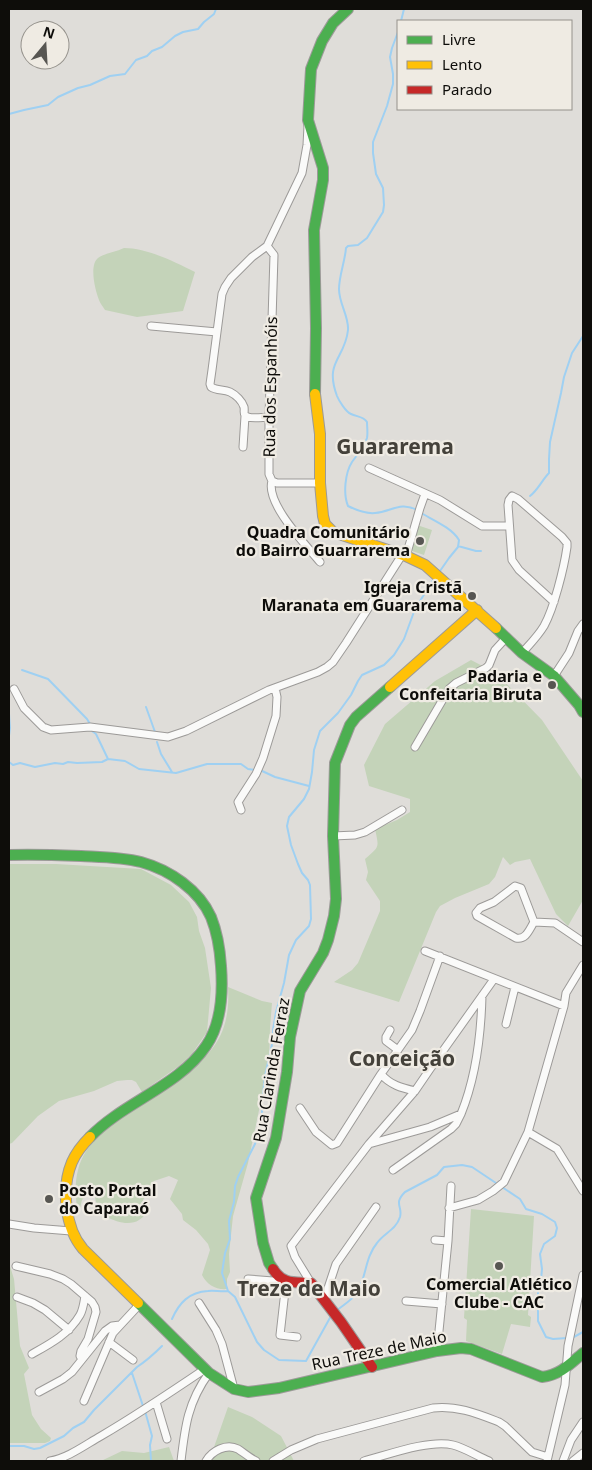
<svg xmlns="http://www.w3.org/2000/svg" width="592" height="1470" viewBox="0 0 592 1470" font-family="'Noto Sans',sans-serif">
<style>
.green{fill:#c4d3b9}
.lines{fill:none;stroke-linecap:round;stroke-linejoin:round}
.stream{stroke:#9fd0f2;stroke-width:2}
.street-casing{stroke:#9c9a98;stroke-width:9}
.fast-casing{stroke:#9c9a98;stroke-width:12}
.slow-casing{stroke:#9c9a98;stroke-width:12}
.jam-casing{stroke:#9c9a98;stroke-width:12}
.street{stroke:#fafaf9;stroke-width:7}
.fast{stroke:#4caf50;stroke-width:10}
.slow{stroke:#ffc107;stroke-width:10}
.jam{stroke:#c62828;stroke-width:10}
.poi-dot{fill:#575652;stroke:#efebe3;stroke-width:2}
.labels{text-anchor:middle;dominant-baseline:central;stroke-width:4.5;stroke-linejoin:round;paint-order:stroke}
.street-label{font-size:16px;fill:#0e0d0a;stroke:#efebe3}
.poi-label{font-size:16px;font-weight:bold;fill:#0e0d0a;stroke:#efebe3;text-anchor:end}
.district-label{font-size:21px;font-weight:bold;fill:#44413a;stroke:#efebe3}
</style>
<rect width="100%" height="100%" fill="#dfddd9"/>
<!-- green -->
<path class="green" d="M124 248C147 248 175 262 195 272L183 311 137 317 105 310C103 307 100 303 99 300 95 290 89 265 98 258 105 253 116 252 124 248Z
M417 525 432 530 424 555 409 550Z
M471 660 496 673 542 720 583 781V900L568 926 556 914 530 859 515 862 510 865 503 857 495 877 489 884 455 898 440 906 436 912 399 1002 334 982 352 970 358 963 380 911V901L366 880 368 872 365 859C380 846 379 848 375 829L397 820 410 812V799L369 786 364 765 385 724 435 681Z
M9 864H56L141 869 171 885 189 902 197 917 199 931 205 948 211 988 207 1032 192 1054 179 1066 142 1092 136 1082 132 1080H127L117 1081 94 1091 59 1101 38 1116 12 1143 9 1144Z
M228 987 262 1001 272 1003 270 1028 269 1062 248 1163 233 1216 229 1254 230 1272 227 1279V1289C216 1290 207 1285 202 1275L210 1250 208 1244 196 1230 183 1220 182 1214 170 1199 178 1180 169 1176 154 1181 143 1200 150 1207C147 1212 144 1217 139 1220 130 1226 116 1222 107 1217L103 1208 96 1202 95 1197 92 1194 88 1193 82 1200 78 1216C76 1201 74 1185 78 1170 85 1143 106 1129 128 1114 144 1104 160 1093 175 1082 212 1055 231 1035 228 987Z
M471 1209 534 1216 528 1315 531 1317 530 1327 511 1324 502 1354 466 1341 467 1320 464 1318Z
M9 1263 14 1279 20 1346 29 1368 24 1374 32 1415 41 1429 51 1438 50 1441 45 1443H9Z
M228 1407 252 1417 281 1436 294 1461H208L213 1450Z
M169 1447 174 1461H101L122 1451 144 1453Z"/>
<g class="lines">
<!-- stream -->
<path class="stream" d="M401 21 404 9
M398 32 392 48 390 57 393 74V84L387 106 373 142V153L376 174 383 188 384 205 383 212 367 238 358 245 348 246 346 248C345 261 339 276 339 289 339 304 349 316 348 330 345 359 324 361 337 396 339 401 346 412 351 414 357 417 363 416 367 422 367 427 368 433 367 438 364 447 357 455 352 462 345 473 343 494 348 506 356 510 365 514 375 513 391 512 400 501 417 510
M9 114 24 110 48 105 58 97 78 88 90 85 110 76 125 74 136 60 147 56 152 51 162 47 175 36 183 32 198 29 204 22 214 14 216 9
M530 496C538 490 542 480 549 473V459L550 442 561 393 564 377 572 353 583 336
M421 513C433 520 452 528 459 540L458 547 449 558 440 571
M458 546 476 551H481
M22 670 48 679 87 719 90 724
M146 707 155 732
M9 714 10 728 9 736
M92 731 96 734 108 759
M157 742 161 754 172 772
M9 762 13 765 20 763 35 767 55 763 63 764 68 762 77 763 102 762 108 759 125 761 139 769 176 773 207 764H241L248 769 255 770
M260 770 275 777 309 786
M336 1311C343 1305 351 1301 357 1293 366 1279 365 1257 377 1243 384 1233 396 1230 400 1217 403 1206 393 1204 405 1192L437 1175 444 1167 462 1165 472 1167 520 1199 526 1209 542 1214 555 1222 557 1228 555 1236 544 1244 540 1254 542 1269 541 1280 538 1290V1321L546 1337 553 1339 567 1338
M331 1316 306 1361 279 1360 264 1350 257 1342 235 1297 228 1291 222 1273 225 1253 230 1239 229 1221 234 1202 235 1186 238 1177 255 1144 262 1124V1102L265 1076 273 1040V1030L276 1012 284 983 289 955 296 940 309 926 311 919 310 885 308 880 302 873 298 864 291 845 287 826 289 817 304 799 309 789 312 772 314 750 320 731 338 713 351 695 358 681 362 675 384 665 394 655 404 639 415 609 435 577
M172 1319C179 1303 189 1292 208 1291 214 1290 221 1292 228 1291
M572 1338 583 1332
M132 1373 143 1406
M145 1411 152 1436 150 1445 151 1461
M9 1446H24L34 1449 40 1448 64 1436 73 1428 84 1422 94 1410 137 1367C146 1361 154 1354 162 1346"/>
<!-- street casing -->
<g class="street-casing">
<path id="street" d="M267 246 274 255 269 417V474L272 481 277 483H320
M151 326 217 332
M269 417C263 417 254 419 248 417 242 415 245 412 244 407 242 401 236 395 230 392 224 389 217 391 211 387L210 384 212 370 222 294 225 287 231 278 252 257 267 246 302 173 307 145 308 126
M243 447 245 416
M369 468 440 500 482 526H509
M272 481C265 503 306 545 320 562
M406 556 420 508 425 494
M522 653C530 644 538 636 544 626 554 608 564 568 567 547V543L562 537 518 499 512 496 509 500 508 505 512 560 519 570 554 602
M554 676 569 653 578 631 583 624
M14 689 24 708 43 727 51 730 90 727 168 737 186 731 269 690 318 672 327 667 333 662 346 643 402 555
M415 747 449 689 456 683 486 668 489 665 495 650 506 638
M241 810 238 802 256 774 263 758 276 716 277 697 275 688
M333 836 355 835 365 832 402 810
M515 886 521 888 534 922C529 930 526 940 516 938L477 916 476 913 480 908 494 902Z
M534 922 555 923 583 942
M425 951 564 1006
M506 1024 515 987
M390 1030 386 1037V1041L398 1050
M381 1074C390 1085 402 1088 415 1091
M300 1108 316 1132 332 1145 337 1143 381 1074 412 1030 420 1011 440 956
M528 1132 557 1149 583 1191
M369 1144 430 1127 461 1114C476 1077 481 1036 482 996
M393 1170 451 1129 456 1124 461 1114
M449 1208 478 1200 493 1191 504 1182 528 1132 564 1006 566 993 583 965
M9 1224 34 1228 71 1231
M435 1240 448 1241
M16 1266 50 1274 63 1279 71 1284 92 1302 95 1307 96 1312 88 1339 81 1351 80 1356 82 1359
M248 1279 286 1282 280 1335 297 1337
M311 1283 295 1257 291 1246 369 1144 415 1091 430 1069 494 979
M17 1297 33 1303 45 1310 69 1330
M324 1300 336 1264 376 1207
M406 1301 442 1304
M199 1303 216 1330 222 1344 234 1389
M109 1342 133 1360
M437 1351 448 1241 451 1186
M32 1354C50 1344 69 1334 80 1315 83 1310 84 1302 85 1296
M39 1392 63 1379 72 1372 105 1331 112 1326 120 1325
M84 1401 113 1333 139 1305
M156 1402 167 1439
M50 1461C68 1458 85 1445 101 1436 137 1415 171 1392 205 1369
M181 1461C185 1426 188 1402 209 1373
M206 1461C212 1451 226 1443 238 1449 244 1453 250 1458 256 1461
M273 1461 291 1450 317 1439 433 1408C456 1405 478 1414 499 1422L505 1426 532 1452 548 1457
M364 1461C387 1455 430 1439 453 1445 465 1448 477 1456 489 1461
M547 1461 565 1385 568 1346 583 1275
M563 1461 571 1440 583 1422
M573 1461 583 1453"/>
</g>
<!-- fast casing -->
<g class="fast-casing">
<path id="fast" d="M315 394 316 328 314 230 323 180V168L308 120 311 69 322 41 333 23 348 9
M496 628 522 653 554 676 579 705 583 712
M9 855C33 854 57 855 81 856 101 857 122 857 141 862 170 870 199 890 211 917 217 932 220 950 221 966 223 992 222 1023 206 1046 179 1086 124 1102 90 1137
M273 1269 269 1263 263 1243 256 1198 276 1138 287 1072 290 1037 300 991 323 953 328 940 334 916 336 899 333 836 335 763 350 725 356 717 390 687
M138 1303 209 1373 234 1389 248 1392 279 1388 437 1351 461 1348 471 1349 542 1377C560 1375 570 1364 583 1353"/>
</g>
<!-- slow casing -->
<g class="slow-casing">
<path id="slow" d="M315 394 320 434V483L323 516 325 524 333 532 406 556 425 565 496 628
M390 687 477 610
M90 1137C83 1144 76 1153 72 1162 61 1188 65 1228 83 1249L138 1303"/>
</g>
<!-- jam casing -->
<g class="jam-casing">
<path id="jam" d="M273 1269C283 1285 294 1282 311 1283L341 1322 372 1367"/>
</g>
<!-- street -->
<use href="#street" class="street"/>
<!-- fast -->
<use href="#fast" class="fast"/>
<!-- slow -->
<use href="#slow" class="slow"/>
<!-- jam -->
<use href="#jam" class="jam"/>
</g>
<!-- markers -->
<g class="poi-dot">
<circle cx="420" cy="541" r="5"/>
<circle cx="472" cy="596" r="5"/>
<circle cx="552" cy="685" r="5"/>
<circle cx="49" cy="1199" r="5"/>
<circle cx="499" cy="1266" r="5"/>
</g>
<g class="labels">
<!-- street labels -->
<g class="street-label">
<text transform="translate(270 387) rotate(-89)">Rua dos Espanhóis</text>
<text transform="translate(271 1070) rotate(-80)">Rua Clarinda Ferraz</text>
<text transform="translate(379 1350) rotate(-12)">Rua Treze de Maio</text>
</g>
<!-- poi labels -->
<g class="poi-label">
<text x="410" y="532">Quadra Comunitário<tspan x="410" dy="18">do Bairro Guarrarema</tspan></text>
<text x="462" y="587">Igreja Cristã<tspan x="462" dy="18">Maranata em Guararema</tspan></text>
<text x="542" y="676">Padaria e<tspan x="542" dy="18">Confeitaria Biruta</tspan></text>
<text x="59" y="1190" text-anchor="start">Posto Portal<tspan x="59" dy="18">do Caparaó</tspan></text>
<text x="499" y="1284" text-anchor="middle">Comercial Atlético<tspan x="499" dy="18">Clube - CAC</tspan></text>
</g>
<!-- district labels -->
<g class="district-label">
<text x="395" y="446">Guararema</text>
<text x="402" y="1058">Conceição</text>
<text x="309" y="1288">Treze de Maio</text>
</g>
</g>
<!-- border -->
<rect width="592" height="1470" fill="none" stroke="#0e0d0a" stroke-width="20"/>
<!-- legend -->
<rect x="397" y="20" width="175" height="90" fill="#efebe3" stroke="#95928c"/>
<rect x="407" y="36" width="25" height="8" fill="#4caf50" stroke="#95928c"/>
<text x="442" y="45" font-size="15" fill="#0e0d0a">Livre</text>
<rect x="407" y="61" width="25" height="8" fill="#ffc107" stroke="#95928c"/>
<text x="442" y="70" font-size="15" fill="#0e0d0a">Lento</text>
<rect x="407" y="86" width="25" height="8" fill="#c62828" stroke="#95928c"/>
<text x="442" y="95" font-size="15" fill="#0e0d0a">Parado</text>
<!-- north arrow -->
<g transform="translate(45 45) rotate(18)"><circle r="24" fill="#efebe3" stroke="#95928c"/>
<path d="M0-4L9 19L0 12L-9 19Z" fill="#575652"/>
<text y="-8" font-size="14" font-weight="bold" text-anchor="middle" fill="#0e0d0a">N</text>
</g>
</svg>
